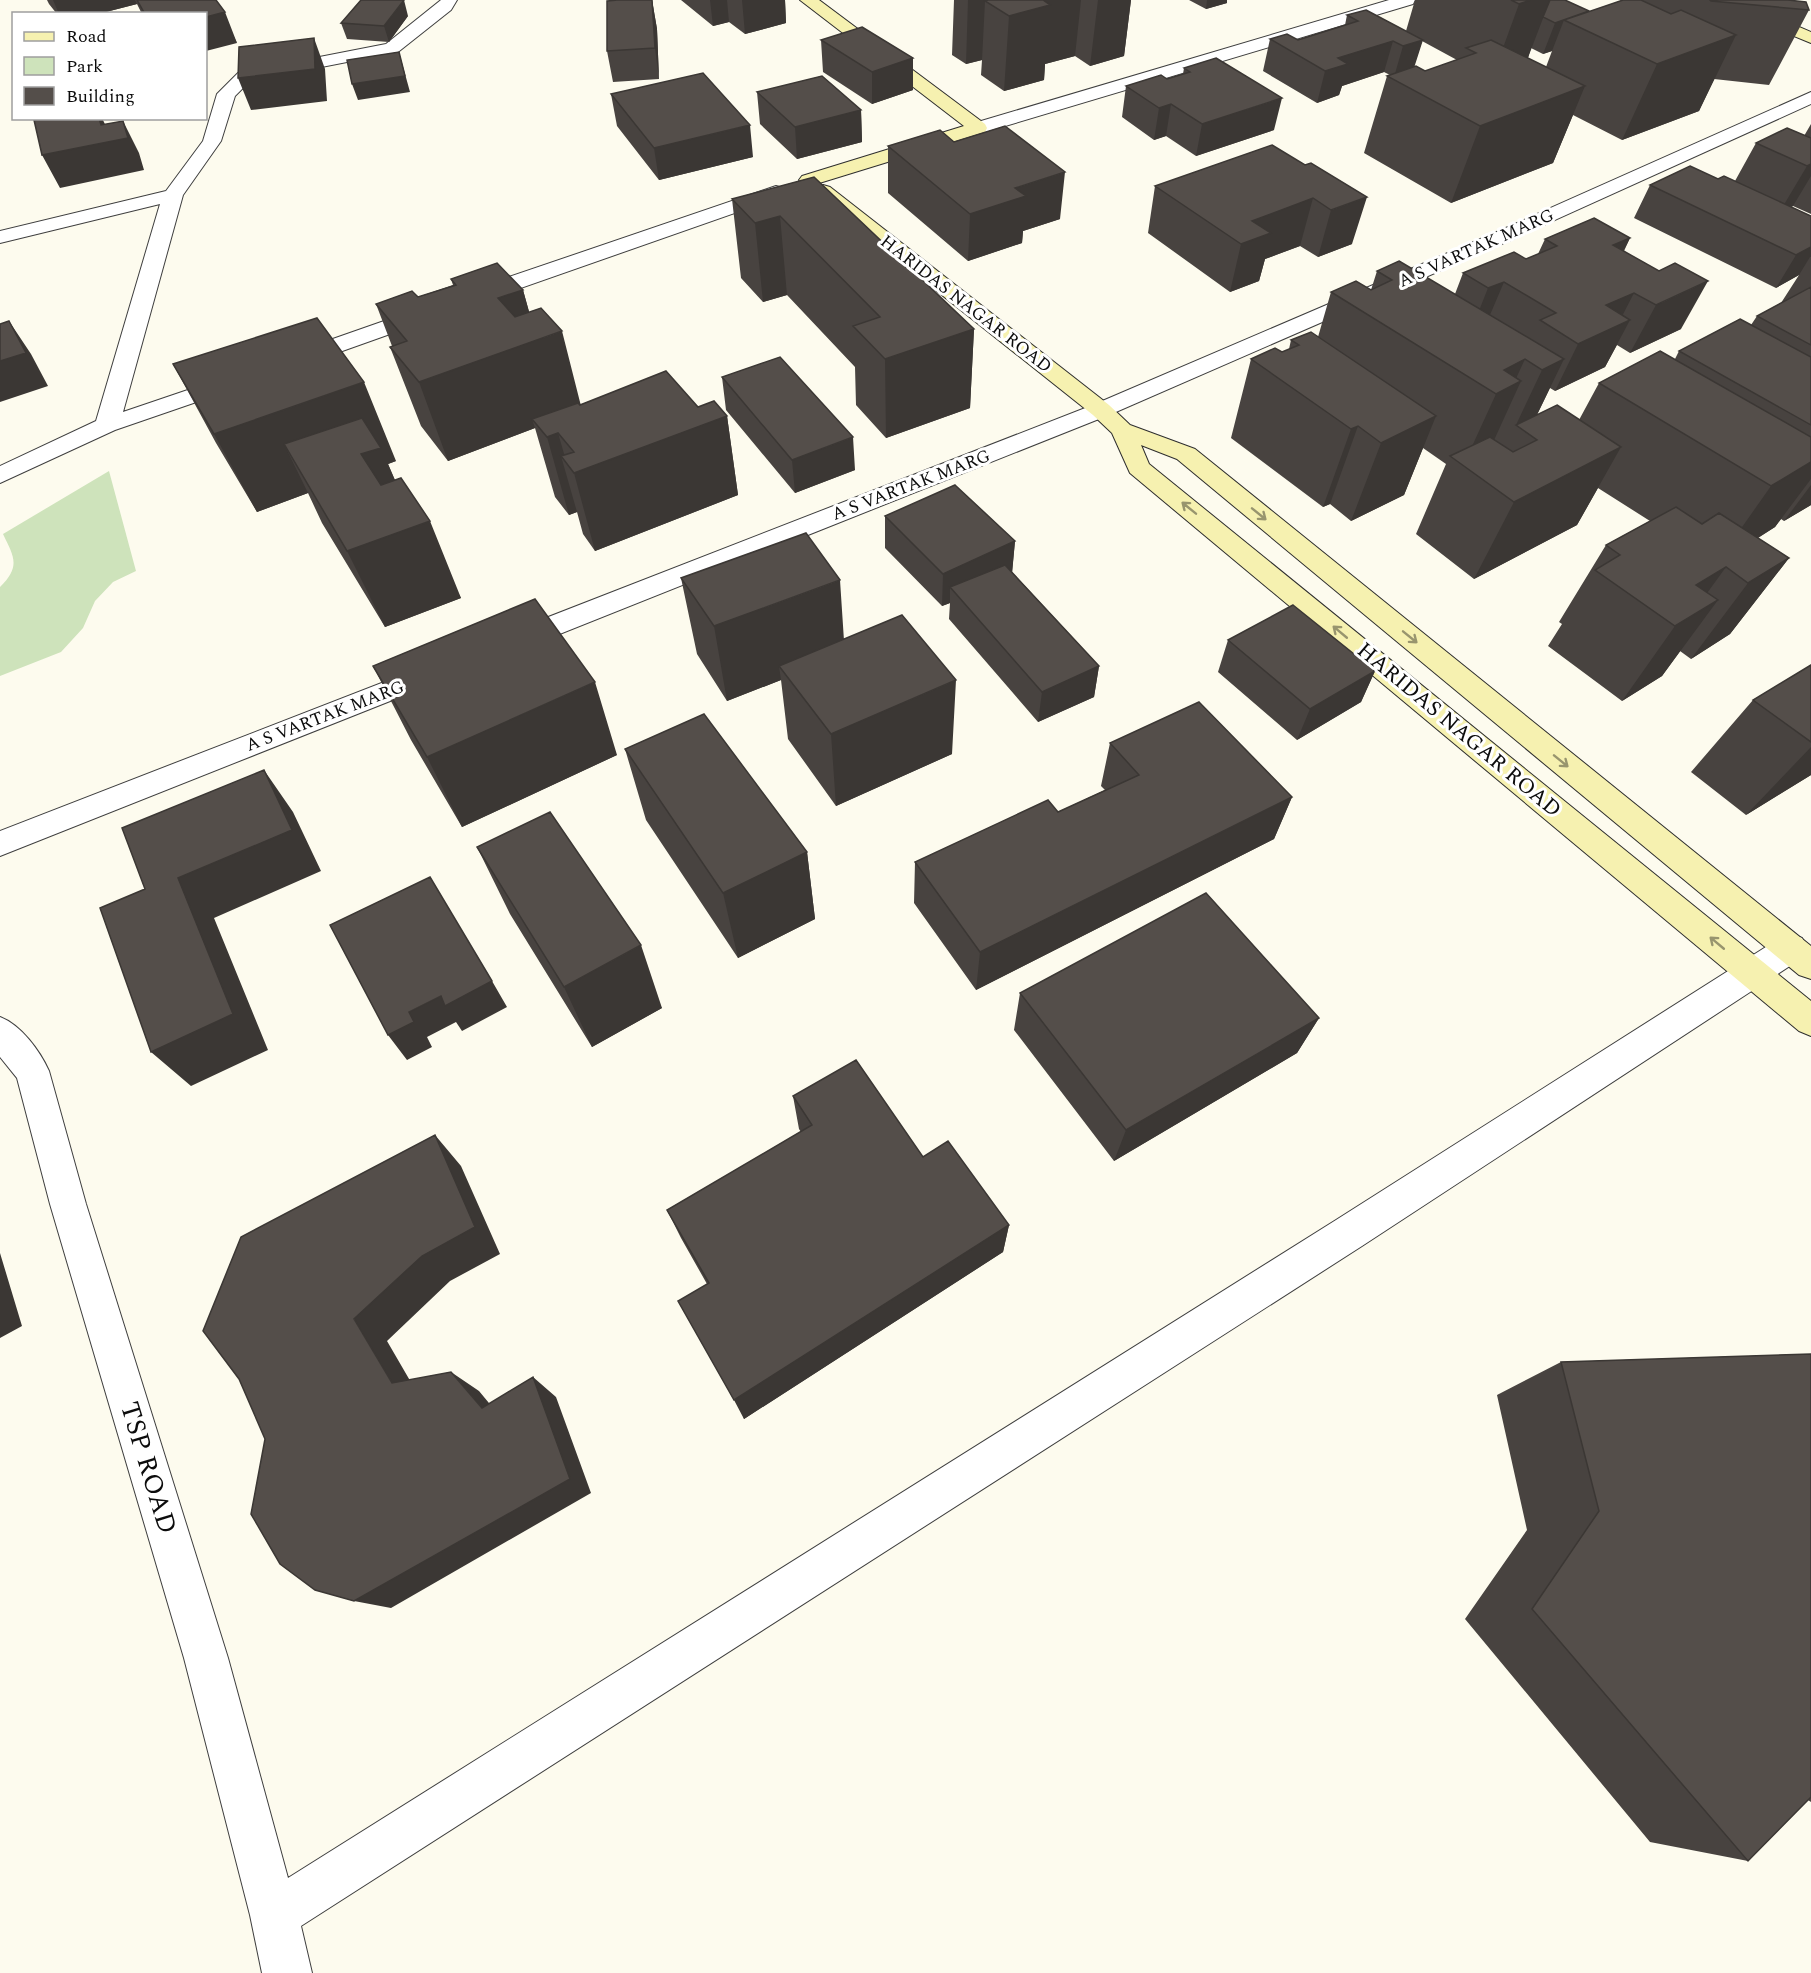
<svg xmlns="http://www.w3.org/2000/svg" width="1811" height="1973" viewBox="0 0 1811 1973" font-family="Spectral,serif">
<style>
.green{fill:#cee3bb}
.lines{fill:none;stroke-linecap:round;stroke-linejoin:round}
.street-casing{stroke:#3f3f3f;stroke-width:2}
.secondary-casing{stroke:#2e2e2e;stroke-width:2}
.street{fill:#fff;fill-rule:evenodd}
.secondary{fill:#f6f1b0;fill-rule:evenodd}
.wall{fill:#484340;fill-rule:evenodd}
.shaded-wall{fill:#3b3734}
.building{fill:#544e4a;stroke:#3b3734;stroke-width:1.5}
.oneway{stroke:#98956e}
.labels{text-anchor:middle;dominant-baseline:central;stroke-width:6;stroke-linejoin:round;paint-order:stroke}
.far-street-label{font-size:18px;fill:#0c0c0c;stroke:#fff}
.street-label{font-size:22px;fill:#0c0c0c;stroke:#fff}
.near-street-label{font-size:27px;fill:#0c0c0c;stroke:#fff}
</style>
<rect width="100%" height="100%" fill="#fdfbee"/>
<!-- green -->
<path class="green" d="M109 471 136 571 113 582 95 601 83 628 61 652 0 676V587C21 566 14 557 3 534Z"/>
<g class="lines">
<!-- street casing -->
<g class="street-casing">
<path id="street" d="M441 0H457L451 10 398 52 250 81 235 96 221 141 183 195 123 412 232 375 240 377 243 382 240 387 115 430 0 483V466L96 421 160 204 0 243V231L166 191 203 141 217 94 238 73 386 44Z
M1389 0H1415L1413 4 985 132H971L969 128 971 124Z
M1811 92V104L1513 239 1109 415 522 649 512 652 502 649 498 642 502 635 1093 405 1499 231Z
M776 186 783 188 786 192 783 196 481 302 473 303 465 302 462 297 465 292Z
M427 306 435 308 438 313 435 318 303 365 295 367 287 365 284 360 287 355Z
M428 665 438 668 442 675 438 682 0 856V831Z
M1791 934 1802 938 1807 948 1802 958 1362 1246 301 1926 312 1973H262L250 1915 184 1658 50 1204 17 1078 0 1057V1017C21 1025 40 1051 49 1071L86 1204 228 1658 288 1878 1336 1220 1780 938Z"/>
</g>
<!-- secondary casing -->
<g class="secondary-casing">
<path id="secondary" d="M800 0H819L985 124 987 128 985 132 816 184H802L799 180 802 176 964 126Z
M1714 0H1736L1811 32V43L1716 4Z
M823 185 830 187 1109 405 1130 425 1195 449 1811 946V979L1799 975 1177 459 1141 445 1149 464 1811 1001V1036L1799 1031 1130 473 1112 433 1093 415 816 195 813 191 816 187Z"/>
</g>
<!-- street -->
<use href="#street" class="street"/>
<!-- secondary -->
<use href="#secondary" class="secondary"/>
</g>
<!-- wall -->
<path class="wall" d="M47 0H216L237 43 206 14H142L137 4 98 14H57L49 4Z
M652 0 657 29 659 79 613 82 607 51Z
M681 0H785L786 23 745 34 729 22 713 26Z
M954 0H1131L1124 56 1090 66 1075 56 1045 64 1044 80 1004 91 981 75 982 60 966 64 952 55Z
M1189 0H1227V3L1206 9Z
M1415 0H1567V1L1589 12 1623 0H1789L1809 10 1769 85 1714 79 1699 111 1622 140 1573 115 1553 163 1451 203 1364 153 1387 76 1390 75 1384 72 1342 86 1339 95 1317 103 1263 71 1270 39 1298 40 1345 25 1347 15 1406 31ZM1422 41 1457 60 1425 71 1414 66ZM1531 48 1543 54 1552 51 1546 67 1528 58Z
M408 16 389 42 347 39 341 23Z
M821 40 913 58V90L872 104 823 72Z
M1184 68 1274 130 1196 156 1166 136 1154 140 1122 117 1126 86 1167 79 1183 74Z
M757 92 861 110 862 142 797 159 760 124Z
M611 94 753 157 659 180 617 126Z
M1811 124V214L1793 206 1791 207 1811 216V505L1784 521 1781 519 1775 527 1758 538 1789 558 1730 634 1691 659 1680 651 1662 676 1622 701 1548 646 1562 624 1559 622 1606 545 1650 521 1598 488 1577 525 1474 579 1416 534 1446 464 1423 448 1404 495 1351 521 1330 504 1323 507 1231 438 1251 359 1282 352 1289 349 1291 340 1318 337 1331 292 1371 290 1377 271 1455 294 1463 273 1526 259 1538 254 1545 239 1630 238 1624 251 1681 329 1630 353 1617 345 1605 367 1555 391 1550 388 1537 415 1579 420 1599 383 1675 359 1679 351 1751 325 1757 316 1781 303 1799 275 1776 288 1634 218 1650 185 1718 179 1735 181 1756 143 1804 136Z
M954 142 1060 219 1023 231 1022 243 968 261 888 193V146Z
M1305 165 1352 244 1318 257 1300 246 1265 259 1259 281 1230 292 1148 233 1155 186Z
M814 177 974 329 970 408 886 438 856 405 855 367 787 295 763 302 741 278 732 199Z
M451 279 523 290 529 312 581 405 698 407 727 416 738 495 595 551 583 534 577 512 569 515 555 497 535 428 448 461 421 426 390 347 392 346 376 304 418 297 453 285Z
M173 364 396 461 388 464 395 480 461 598 385 627 322 523 308 493 257 512 216 443Z
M722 377 855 470 795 493 726 410Z
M885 516 1015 541 1012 572 1099 666 1094 697 1038 722 949 619 950 603 942 606 885 548Z
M681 578 844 639 952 754 836 806 788 739 781 680 727 701 697 654Z
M1228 640 1375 671 1361 702 1297 740 1218 672Z
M1811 665V775L1746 815 1691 772 1753 700Z
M373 666 617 755 462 827 411 740Z
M1110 743 1292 797 1274 839 976 990 914 903 915 862 1058 812 1105 790 1101 786Z
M625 749 807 852 815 919 738 958 646 820Z
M477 847 662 1008 592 1047 510 914Z
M1020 993 1319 1018 1297 1053 1114 1161 1014 1030Z
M793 1096 923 1157 1009 1225 1003 1252 744 1419 707 1284 681 1238 667 1210 801 1132 799 1129Z
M1811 1354V1802L1808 1800 1748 1861 1650 1842 1465 1619 1527 1530 1497 1395 1561 1362Z"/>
<!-- shaded-wall -->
<path class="shaded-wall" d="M53 0H135L137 4 98 14H59Z
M404 0 408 16 389 42 384 26Z
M652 0 657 29 659 79 655 48Z
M710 0H727L729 22 713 26Z
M742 0H785L786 23 745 34Z
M968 0H987L985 1 982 60 966 64Z
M1034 0H1081L1075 56 1045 64 1044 80 1004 91 1009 16Z
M1098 0H1131L1124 56 1090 66Z
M1207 0H1227V3L1206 9Z
M1530 0H1550L1524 68 1492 78 1519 4Z
M1564 0H1567L1559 22 1589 11 1564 20 1552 51 1543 54Z
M225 12 237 43 206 51V17Z
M1736 35 1699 111 1622 140 1657 64Z
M314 38 325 69 327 101 251 110 238 78Z
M1423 40 1413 71 1394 77 1403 46Z
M1393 41 1384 72 1342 86 1339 95 1317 103 1325 71 1338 58Z
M399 52 410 92 358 100 352 84Z
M913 58V90L872 104V72Z
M1585 86 1553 163 1451 203 1480 126Z
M1282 98 1274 130 1196 156 1202 124Z
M1171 104 1166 136 1154 140 1159 108Z
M861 110 862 142 797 159 795 127Z
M99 118H102L113 141 123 121 139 153 144 170 60 188 42 155 101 125Z
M750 125 753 157 659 180 654 148Z
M1811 164V176L1793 206 1779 213 1807 166Z
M1065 172 1060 219 1023 231 1022 243 968 261 970 214 1015 188Z
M1367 197 1352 244 1318 257 1331 210Z
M1313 198 1300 246 1265 259 1259 281 1230 292 1241 244 1252 221Z
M780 216 787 295 763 302 755 223Z
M1630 238 1606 285 1613 245Z
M1811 247V257H1810L1799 275 1776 288 1796 255Z
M1708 281 1681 329 1630 353 1656 305Z
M1504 282 1484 329 1469 336 1488 288Z
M523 290 537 340 562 331 582 410 532 419 535 428 448 461 419 382 498 298Z
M1634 293 1617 326 1630 320 1605 367 1555 391 1578 344 1606 305Z
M9 321 31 354 48 386 0 402V361Z
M974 329 970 408 886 438 885 359Z
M1525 359 1513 385 1521 381 1485 460 1463 466 1496 394 1504 370Z
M1564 359 1528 433 1516 425 1542 370Z
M364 382 396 461 388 464 414 526 284 444 308 493 257 512 214 434Z
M727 416 738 495 595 551 574 473Z
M1436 416 1404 495 1351 521 1381 443Z
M1358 426 1330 504 1323 507 1351 429Z
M558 433 567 464 561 456 577 512 569 515 547 437Z
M853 437 855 470 795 493 792 460Z
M1621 447 1577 525 1474 579 1514 502Z
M1811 462V479L1775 527 1716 564 1771 486Z
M1811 485V505L1784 521Z
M430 521 461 598 385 627 347 551Z
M1015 541 1012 574 950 587V603L942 606 943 574Z
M1789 558 1730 634 1691 659 1748 583Z
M1726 567 1689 618 1718 600 1662 676 1622 701 1675 626 1696 585Z
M840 580 845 656 779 666 781 680 727 701 714 626Z
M1099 666 1094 697 1038 722 1042 692Z
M1375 671 1361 702 1297 740 1310 709Z
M956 680 952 754 836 806 831 734Z
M595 682 617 755 462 827 427 757Z
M1811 747V775L1746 815Z
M264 770 293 812 321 871 214 918 268 1050 191 1086 151 1052 178 878Z
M1292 797 1274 839 976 990 980 952Z
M807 852 815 919 738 958 723 893Z
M641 945 662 1008 592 1047 564 987Z
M492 981 507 1007 462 1031 456 1022 427 1037 432 1047 407 1060 388 1035 409 1012 441 996Z
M1319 1018 1297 1053 1114 1161 1126 1130Z
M435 1135 461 1166 500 1254 450 1281 387 1341 423 1403 392 1383 354 1319Z
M1009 1225 1003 1252 744 1419 734 1400Z
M0 1253 22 1326 0 1338Z
M451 1372 479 1391 508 1426 482 1408Z
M533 1377 556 1397 591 1493 391 1608 354 1601Z"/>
<!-- building -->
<path class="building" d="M137 0H216L225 12 206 17V14H145Z
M361 0H404L384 26 341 23Z
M618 0H652L655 48 607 51V1Z
M988 0H1043L1050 5 1009 16 985 1Z
M1511 0H1530L1519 4Z
M1550 0H1565L1589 11 1555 23 1543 17Z
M1623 0H1641L1671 14 1681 10 1736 35 1657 64 1564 20Z
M1710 0H1788L1806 2 1809 10 1711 1Z
M1366 10 1423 40 1403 46 1393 41 1338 58 1348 64 1325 71 1270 39 1287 34 1298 40 1358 21 1347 15Z
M862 27 913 58 872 72 821 40Z
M314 38 315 69 238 78 239 47Z
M1491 40 1585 86 1480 126 1387 76 1416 66 1425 71 1476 53 1466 48Z
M399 52 405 76 352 84 347 60Z
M1216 58 1282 98 1202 124 1171 104 1159 108 1126 86 1161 75 1167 79 1190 72 1184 68Z
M703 73 750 125 654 148 611 94Z
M822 76 861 110 795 127 757 92Z
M41 118H99L101 125 123 121 128 138 42 155 34 120Z
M1005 126 1065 172 1015 188 1026 196 970 214 888 146 940 130 954 142Z
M1787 128 1811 138V164L1807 166 1756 143Z
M1272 145 1305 165 1311 163 1367 197 1331 210 1313 198 1252 221 1271 233 1241 244 1155 186Z
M1690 166 1718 179 1724 176 1811 216V247L1796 255 1650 185Z
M814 177 974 329 885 359 853 326 880 317 780 216 755 223 732 199Z
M1594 218 1630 238 1613 245 1659 271 1675 263 1708 281 1656 305 1634 293 1606 305 1630 320 1578 344 1540 320 1556 313 1504 282 1488 288 1463 273 1514 252 1526 259 1557 246 1545 239Z
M1399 261 1564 359 1542 370 1525 359 1504 370 1521 381 1496 394 1331 292 1356 281 1371 290 1392 280 1377 271Z
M497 263 523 290 498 298 515 317 541 308 562 331 419 382 390 347 407 341 376 304 412 291 418 297 456 285 451 279Z
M1811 287V345L1757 316Z
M317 318 364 382 214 434 173 364Z
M1740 319 1811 357V425L1679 351Z
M9 321 26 353 0 361V324Z
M1311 332 1436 416 1381 443 1358 426 1351 429 1251 359 1275 348 1282 352 1299 345 1291 340Z
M1660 351 1811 437V462L1771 486 1599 383Z
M780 357 853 437 792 460 722 377Z
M666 371 698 407 714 401 727 416 574 473 561 456 574 452 558 433 547 437 532 419 578 403 580 405Z
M1557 405 1621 447 1514 502 1450 456 1490 437 1513 452 1537 440 1516 425Z
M362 418 381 448 361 454 381 485 401 478 430 521 347 551 284 444Z
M955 485 1015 541 943 574 885 516Z
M1676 507 1702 524 1719 513 1789 558 1748 583 1726 567 1696 585 1718 600 1675 626 1595 570 1620 555 1606 545Z
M806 533 840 580 714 626 681 578Z
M1005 565 1099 666 1042 692 950 587Z
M535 599 595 682 427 757 373 666Z
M1293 605 1375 671 1310 709 1228 640Z
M902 615 956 680 831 734 779 666Z
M1811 665V742L1753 700Z
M1199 702 1292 797 980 952 915 862 1048 800 1058 812 1139 775 1110 743Z
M704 714 807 852 723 893 625 749Z
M264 770 292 830 178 878 233 1014 151 1052 100 908 145 889 122 828Z
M550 812 641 945 564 987 477 847Z
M430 877 492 981 445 1006 441 996 409 1012 414 1022 388 1035 330 925Z
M1206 893 1319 1018 1126 1130 1020 993Z
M856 1060 923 1157 948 1141 1009 1225 734 1400 678 1301 709 1283 667 1210 812 1125 793 1096Z
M435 1135 475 1227 422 1256 354 1319 392 1383 451 1372 482 1408 533 1377 570 1479 354 1601 315 1590 280 1564 251 1514 265 1439 239 1379 203 1331 241 1237Z
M1811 1354V1797L1748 1861 1532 1609 1599 1511 1561 1362Z"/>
<!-- one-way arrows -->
<defs><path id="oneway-shaft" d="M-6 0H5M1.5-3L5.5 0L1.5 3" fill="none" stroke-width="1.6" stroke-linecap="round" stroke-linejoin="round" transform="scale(1.5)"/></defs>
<g class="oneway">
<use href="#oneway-shaft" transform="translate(1189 508) rotate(-141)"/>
<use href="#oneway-shaft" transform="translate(1259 514) rotate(39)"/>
<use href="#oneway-shaft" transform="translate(1340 632) rotate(-140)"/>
<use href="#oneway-shaft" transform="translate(1410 637) rotate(39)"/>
<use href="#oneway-shaft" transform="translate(1561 761) rotate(39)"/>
<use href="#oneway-shaft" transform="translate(1717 943) rotate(-140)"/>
</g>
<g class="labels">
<!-- far-street labels -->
<g class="far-street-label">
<text transform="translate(1476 248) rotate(-24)">A S VARTAK MARG</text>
<text transform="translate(966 304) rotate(38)">HARIDAS NAGAR ROAD</text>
<text transform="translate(911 485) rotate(-21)">A S VARTAK MARG</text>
<text transform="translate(325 716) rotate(-21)">A S VARTAK MARG</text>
</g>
<!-- street labels -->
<g class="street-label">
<text transform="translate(1459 730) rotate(40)">HARIDAS NAGAR ROAD</text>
</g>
<!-- near-street labels -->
<g class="near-street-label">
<text transform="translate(148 1468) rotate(73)">TSP ROAD</text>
</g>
</g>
<!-- legend -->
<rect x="12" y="12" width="195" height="108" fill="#ffffff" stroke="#9e9e9e" stroke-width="1.5"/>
<rect x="24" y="32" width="30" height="9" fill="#f6f1b0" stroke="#9e9e9e" stroke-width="1.5"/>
<text x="66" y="42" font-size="18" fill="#0c0c0c">Road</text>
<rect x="24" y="57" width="30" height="18" fill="#cee3bb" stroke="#9e9e9e" stroke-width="1.5"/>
<text x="66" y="72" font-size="18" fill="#0c0c0c">Park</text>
<rect x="24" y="87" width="30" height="18" fill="#544e4a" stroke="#9e9e9e" stroke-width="1.5"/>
<text x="66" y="102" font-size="18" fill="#0c0c0c">Building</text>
</svg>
